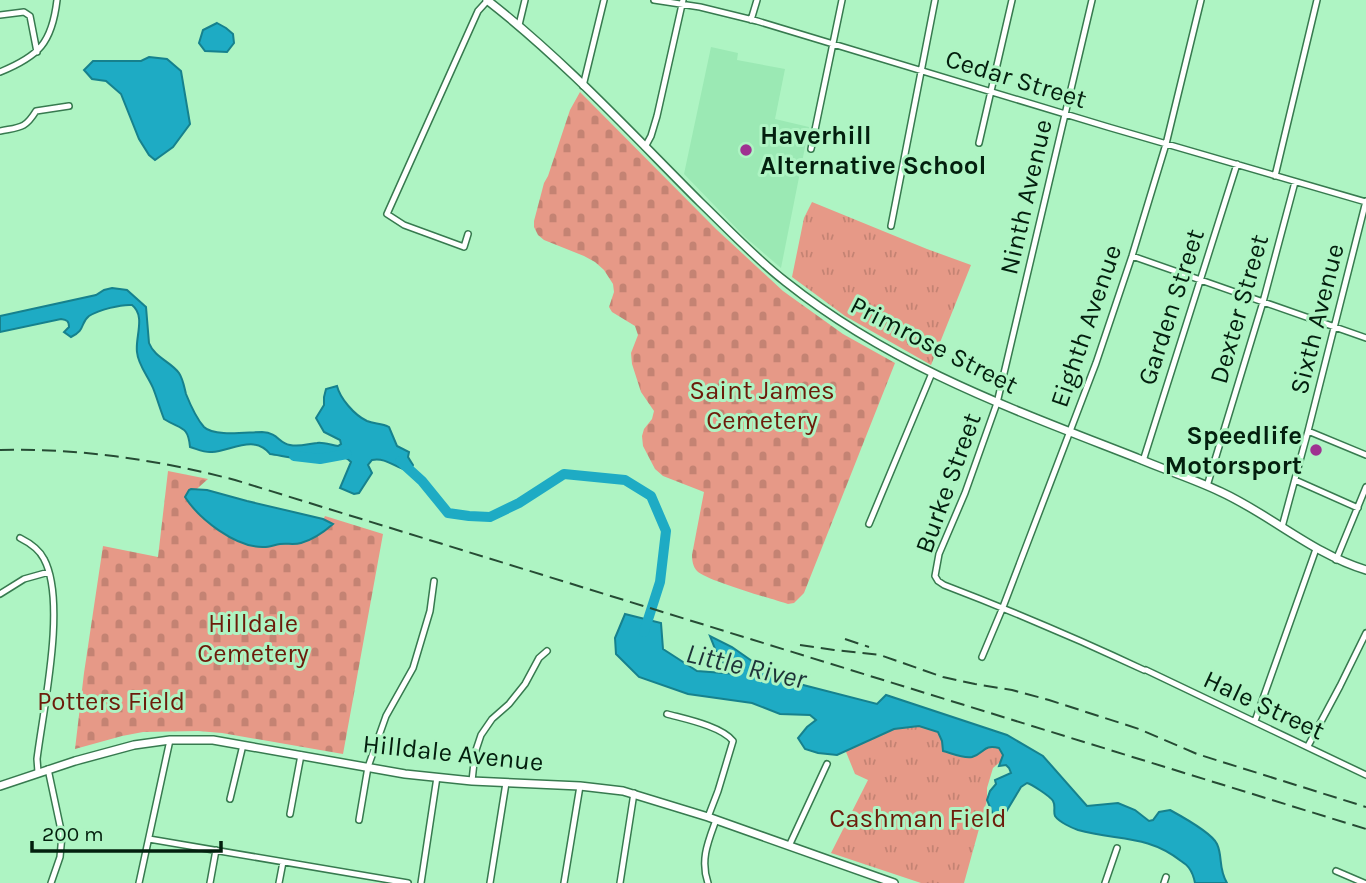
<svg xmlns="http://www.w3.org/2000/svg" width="1366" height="883" viewBox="0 0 1366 883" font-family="Karla,sans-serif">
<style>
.built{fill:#9be9b4}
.cemetery{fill:url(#cemetery-stones)}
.park{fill:url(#park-tufts)}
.water{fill:#1eabc4;stroke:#16818d;stroke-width:2}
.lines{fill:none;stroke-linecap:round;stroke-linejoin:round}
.river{stroke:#1eabc4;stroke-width:10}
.street-casing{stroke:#377a4f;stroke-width:8}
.secondary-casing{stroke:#377a4f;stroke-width:10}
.street{stroke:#fff;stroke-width:5}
.secondary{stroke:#fff;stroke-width:7}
.rail{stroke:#264b34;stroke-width:2;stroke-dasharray:14 7;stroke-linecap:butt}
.poi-dot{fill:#9f3191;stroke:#aef4c3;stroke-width:2.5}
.labels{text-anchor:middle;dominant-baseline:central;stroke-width:6;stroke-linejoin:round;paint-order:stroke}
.street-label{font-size:26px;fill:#031f0e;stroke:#aef4c3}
.poi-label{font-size:26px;font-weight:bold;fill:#031f0e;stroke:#aef4c3;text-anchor:start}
.park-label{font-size:26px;fill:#6c1c0b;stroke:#aef4c3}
.water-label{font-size:28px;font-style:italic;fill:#1e3438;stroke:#aef4c3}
</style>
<defs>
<pattern id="cemetery-stones" width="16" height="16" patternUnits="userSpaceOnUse" patternTransform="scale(1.75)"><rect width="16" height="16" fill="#e69987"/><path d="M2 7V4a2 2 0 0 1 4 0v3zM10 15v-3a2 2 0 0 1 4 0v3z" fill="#c48373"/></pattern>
<pattern id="park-tufts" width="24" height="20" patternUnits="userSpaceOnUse" patternTransform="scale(1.75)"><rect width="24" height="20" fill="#e69987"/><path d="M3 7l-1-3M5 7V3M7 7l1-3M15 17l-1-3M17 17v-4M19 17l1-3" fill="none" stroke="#c48373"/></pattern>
</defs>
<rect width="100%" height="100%" fill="#aef4c3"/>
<!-- built -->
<path class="built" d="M711 47 738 53 737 60 785 69 775 119 809 127 781 268 745 237 684 174Z"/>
<!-- cemetery -->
<path class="cemetery" d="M580 92 716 229 783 291 843 334 895 363 804 593 794 603 788 604C772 599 705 580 697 571 693 567 692 560 692 555L704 492 663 476 655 469 643 446 642 436 644 429 652 419 654 411 641 392 632 364 631 353 638 335 635 326 612 312 609 307 614 292 613 284 604 270 595 262 584 256 544 240 538 235 534 227V221L544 183 548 176 570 110Z
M168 471 208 479 190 495 321 525 325 516 383 534 343 754 222 733 198 731 143 732 122 736 75 749 84 673 103 546 158 557Z"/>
<!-- park -->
<path class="park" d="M812 202 927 249 971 265 931 365 845 316 792 277 804 218Z
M916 723 989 742 1004 748 1007 756 993 768 987 788V800L964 883H921L831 853 868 780 855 774 844 747 863 735Z"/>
<!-- water -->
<path class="water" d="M217 23 226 28 233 34 234 43 227 52 205 51 199 43 203 30Z
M149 57 167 59 181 71 190 124 173 147 155 160 149 155 139 139 121 94 106 81 92 79 84 70 93 61H141Z
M112 288 127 290 146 307 149 343C155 358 170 361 179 373 183 379 184 386 186 394 190 404 197 419 204 427 214 437 247 432 262 432 279 433 278 443 290 445 300 447 307 444 317 443 323 442 331 445 338 446L341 444 340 440 324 432 316 418 324 405V397L326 389 337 386C340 398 354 415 367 421 374 424 382 423 389 427L397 446 409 452 408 457 413 465 410 471C396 469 387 457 372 460L368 465 372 473 359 493 354 494 340 488 351 462C339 449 314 459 298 458 288 458 279 455 270 454 254 434 231 451 212 452 205 453 197 449 190 447 188 425 181 430 164 419 160 409 157 398 153 388 148 376 138 365 137 352 135 337 146 316 132 305 121 304 99 310 89 316 80 323 86 330 71 337L64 332 69 327C69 321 67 320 61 319L0 332V316L96 295 104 290Z
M191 489 207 490 247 501 323 519 333 524C325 531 312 540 301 543 294 545 287 543 280 544 274 545 269 547 264 547 236 548 199 519 185 497L189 490Z
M625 614 661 623 663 649 697 671 737 674 719 659 710 636 732 647 776 678 877 704 886 695 1007 735 1043 756 1087 806 1118 803 1135 810 1149 821 1153 820 1159 812 1170 810C1181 816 1212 833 1217 844 1223 857 1218 868 1227 883H1195C1194 878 1192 872 1189 868 1187 865 1184 863 1181 861 1147 834 1116 841 1078 830 1072 828 1059 822 1055 816 1053 811 1056 806 1053 801 1050 796 1031 784 1027 783L1021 787 1006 812 994 817 987 800 990 791 996 784 995 780 1011 773 1009 768 1006 765 999 766 1003 755 999 748C983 744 985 753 972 757 964 759 951 753 943 751L942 741 938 732 919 726 894 729 837 755 818 753 805 749 798 738 807 727 816 720 810 715 780 714 752 703 688 694 639 677 616 654 615 638Z"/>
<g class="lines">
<!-- river -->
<path class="river" d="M294 456 320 459 347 454
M400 461 422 481 448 513 469 516 490 517 519 503 564 474 625 480 651 496 666 531 660 582 644 632"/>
<!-- street casing -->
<g class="street-casing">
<path id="street" d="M654 0 700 7 757 21 1108 127 1366 202
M1092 0 997 403 965 493 939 554 935 576 938 581 944 585C1012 611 1078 639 1144 670
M0 15 24 12 30 16 37 52
M751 20 757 0
M519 25 525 0
M0 72C39 56 52 43 57 0
M583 86 604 0
M0 131C20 127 25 129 36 111L69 106
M979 143 1012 0
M645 147 651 136 657 116 683 0
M811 149 842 0
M1275 176 1317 0
M891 226 935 0
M468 234 464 247 404 225 387 214 478 11 488 0
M1132 256 1366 338
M1308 431 1366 455
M1143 461 1237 164
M1295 480 1358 508
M1207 486 1263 302 1295 182
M869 524 932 373
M1282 527 1308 431 1366 201
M20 538C30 543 39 549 44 559 67 602 43 710 37 759L38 772
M1336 560 1366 487
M0 594 24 579 49 572
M982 657 1003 607 1096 363 1132 256 1166 144 1201 0
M1146 670 1366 775
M667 714C685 719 721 726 733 741L718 791 708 817
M1255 721 1316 549
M1308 746 1340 686 1366 633
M48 769 62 835 60 857 51 883
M472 781 475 753 481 735 492 719 509 704 525 684 539 658 547 651
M230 799 243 745
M290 814 301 755
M359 820 368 767 386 716 413 668 430 611 434 581
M149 839 408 883
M789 846 827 764
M1336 871 1364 883
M139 883 170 740
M210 883 216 850
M279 883 283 862
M421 883 437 777
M490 883 506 783
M564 883 580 786
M620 883 634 793
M708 883C700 860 708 842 716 820
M1105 883 1117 848
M1164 883 1166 877"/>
</g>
<!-- secondary casing -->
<g class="secondary-casing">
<path id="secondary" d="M487 0C564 60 631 133 700 202 728 229 755 258 786 282 893 367 1012 409 1137 458 1165 470 1194 479 1221 492 1271 515 1313 554 1366 570
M0 786 75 761 134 745 170 740H213L405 774 472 781 580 786 623 791 708 817 894 883"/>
</g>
<!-- street -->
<use href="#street" class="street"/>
<!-- secondary -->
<use href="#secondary" class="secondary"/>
<!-- rail -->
<path class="rail" d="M0 450C79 448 159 460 235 480L1366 829
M845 639 869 647
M800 645 834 650 880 655 943 677 975 684 1012 690 1049 700 1139 729 1197 754 1366 807"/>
</g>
<!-- markers -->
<g class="poi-dot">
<circle cx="746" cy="150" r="7"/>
<circle cx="1316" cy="450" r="7"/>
</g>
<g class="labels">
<!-- street labels -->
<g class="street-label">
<text transform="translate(1016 79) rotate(17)">Cedar Street</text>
<text transform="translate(1026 197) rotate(-77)">Ninth Avenue</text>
<text transform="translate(1171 307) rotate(-72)">Garden Street</text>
<text transform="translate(1239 309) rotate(-74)">Dexter Street</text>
<text transform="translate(1317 319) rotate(-76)">Sixth Avenue</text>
<text transform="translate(1086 326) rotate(-71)">Eighth Avenue</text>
<text transform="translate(934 345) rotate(27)">Primrose Street</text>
<text transform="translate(948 483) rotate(-70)">Burke Street</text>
<text transform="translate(1264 705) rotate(25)">Hale Street</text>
<text transform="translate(453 753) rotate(6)">Hilldale Avenue</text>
</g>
<!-- poi labels -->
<g class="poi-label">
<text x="760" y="135">Haverhill<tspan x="760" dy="30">Alternative School</tspan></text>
<text x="1302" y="435" text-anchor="end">Speedlife<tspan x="1302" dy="30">Motorsport</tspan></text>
</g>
<!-- park labels -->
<g class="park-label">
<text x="762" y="390">Saint James<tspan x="762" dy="30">Cemetery</tspan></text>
<text x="253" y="623">Hilldale<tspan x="253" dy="30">Cemetery</tspan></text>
<text x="111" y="701">Potters Field</text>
<text x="918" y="818">Cashman Field</text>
</g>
<!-- water labels -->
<g class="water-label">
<text transform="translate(746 666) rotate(13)">Little River</text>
</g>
</g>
<!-- scale -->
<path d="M32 841v10h189v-10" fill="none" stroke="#031f0e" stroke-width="3.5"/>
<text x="42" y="841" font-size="21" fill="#031f0e" stroke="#aef4c3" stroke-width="5" paint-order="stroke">200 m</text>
</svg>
